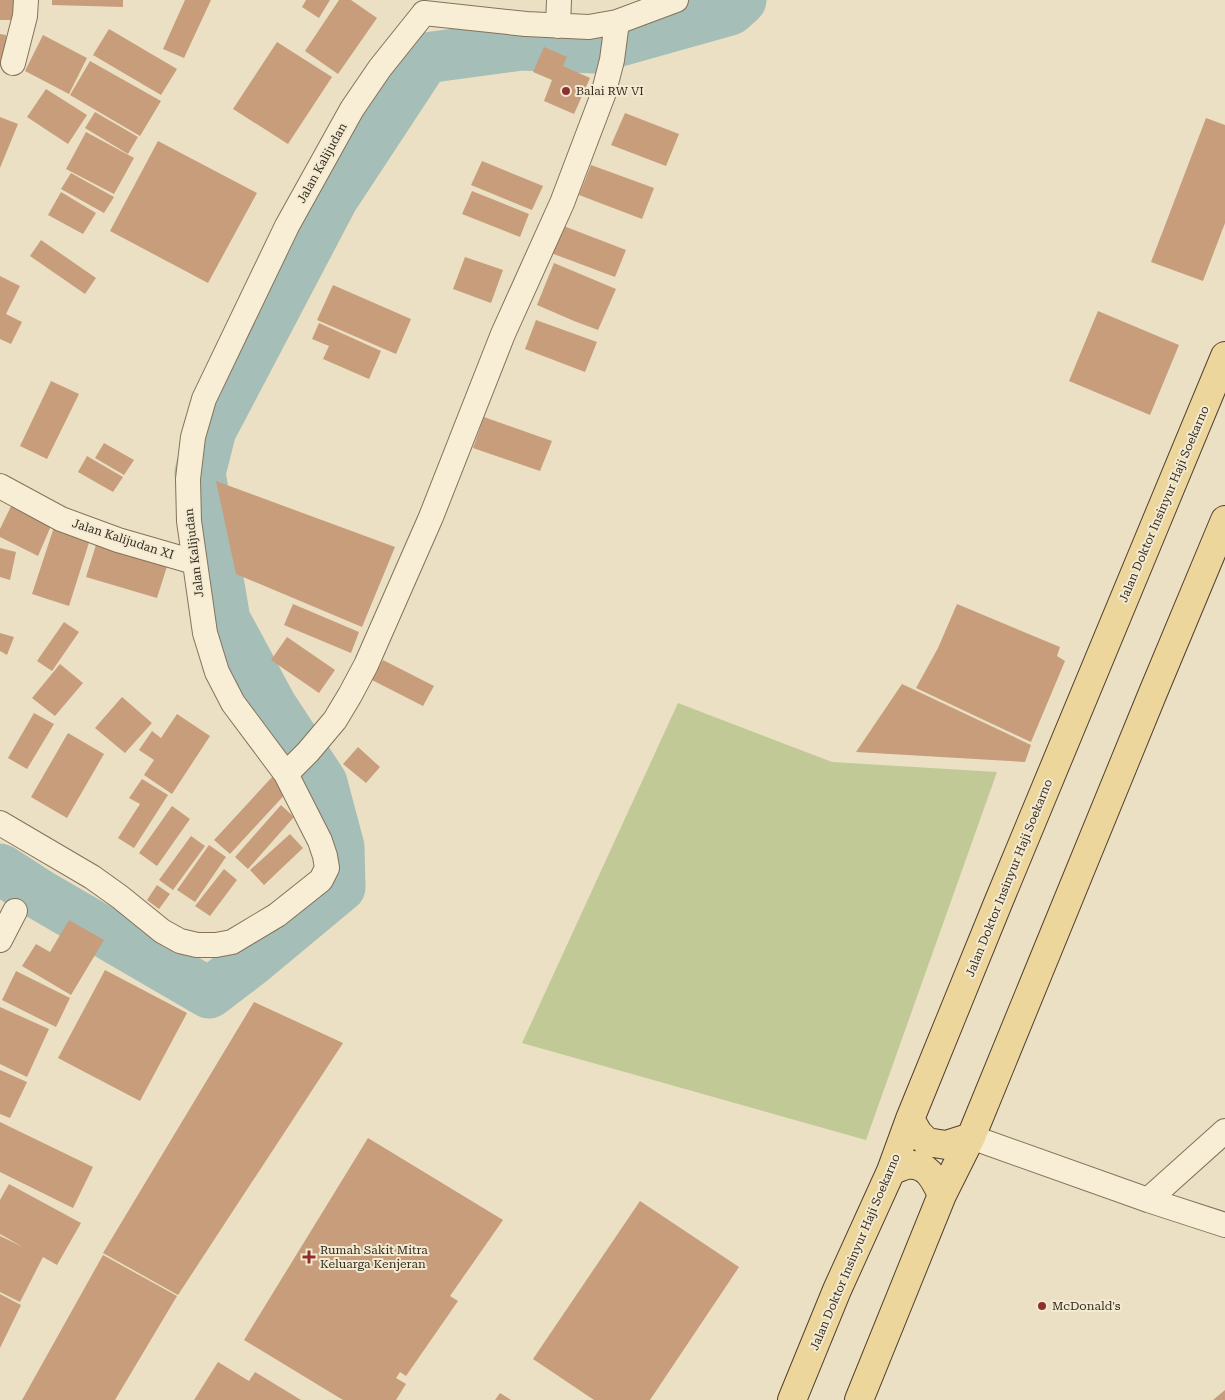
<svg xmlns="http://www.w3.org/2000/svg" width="1225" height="1400" viewBox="0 0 1225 1400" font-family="'Roboto Serif',serif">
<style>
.green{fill:#c1c997}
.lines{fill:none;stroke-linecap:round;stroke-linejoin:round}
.river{stroke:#a5beb7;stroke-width:51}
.building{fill:#c79d7b}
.minor-casing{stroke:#84725b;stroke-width:26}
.primary-casing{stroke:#52402f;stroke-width:30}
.minor{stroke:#f7eed5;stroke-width:24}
.primary{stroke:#edd69c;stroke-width:28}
.poi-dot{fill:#90302e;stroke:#f3ead2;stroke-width:2}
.labels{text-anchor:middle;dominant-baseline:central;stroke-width:4;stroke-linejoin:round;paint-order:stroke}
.poi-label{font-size:12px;fill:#352a1e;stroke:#f3ead2;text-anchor:start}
.street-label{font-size:12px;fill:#352a1e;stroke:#f3ead2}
</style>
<rect width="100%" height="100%" fill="#ebe0c3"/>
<!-- green -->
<path class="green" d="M678 703 832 762 997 772 866 1140 522 1043Z"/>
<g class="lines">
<!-- river -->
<path class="river" d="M0 869 37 893 209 993 251 961 340 887 339 847 322 783 272 707 225 620 200 473 211 430 333 198 425 58 522 45 595 48 730 10 741 0"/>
</g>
<!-- building -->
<path class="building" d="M0 0H19V20H0Z
M52 0H123V7L52 5Z
M185 0H211L184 58 163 49Z
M306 0H330L319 18 302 7Z
M339 0H351L377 18 338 74 305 51Z
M109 29 177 69 161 95 93 55Z
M0 34 6 35 5 67 0 66Z
M43 35 87 58 69 94 25 71Z
M277 42 332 77 288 144 233 109Z
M544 47 567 57 563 66 590 78 574 114 544 101 552 80 533 72Z
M90 61 161 101 140 136 70 95Z
M46 89 87 115 68 144 27 117Z
M95 112 138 137 128 154 85 128Z
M625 113 679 134 666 166 611 145Z
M0 117 18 124 0 168Z
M1206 118 1225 125V223L1203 281 1151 262Z
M86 132 134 158 114 194 66 169Z
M158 141 257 193 208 283 110 231Z
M482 161 543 186 532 210 471 185Z
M591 165 654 188 642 219 579 195Z
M71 173 114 197 104 213 61 189Z
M472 191 529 214 520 237 462 214Z
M61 192 96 213 83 234 48 215Z
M561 225 626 250 615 277 551 253Z
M41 240 96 278 85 294 30 256Z
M465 257 503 270 491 303 453 289Z
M554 263 616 289 598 330 574 321 537 305Z
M0 276 20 286 6 314 22 322 11 344 0 339Z
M333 285 411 319 396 354 317 320Z
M1098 311 1179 345 1150 415 1069 381Z
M536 320 597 342 585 372 525 349Z
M319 323 381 351 369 379 323 359 329 346 312 339Z
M51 381 79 394 47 459 20 446Z
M484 417 552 441 540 471 473 448Z
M104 443 134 460 124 475 95 458Z
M87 456 123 477 113 492 78 472Z
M216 481 395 547 362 627 236 574Z
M14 500 54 519 38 556 0 537V529Z
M56 521 92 533 69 606 32 594Z
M99 535 170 557 157 598 86 577Z
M0 548 16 552 10 580 0 577Z
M293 604 359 632 351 653 284 625Z
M957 604 1060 647 1057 656 1065 661 1031 742 916 688 938 648Z
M64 622 79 632 52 671 37 661Z
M0 633 14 637 7 655 0 651Z
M287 637 335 670 319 693 271 660Z
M383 660 434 686 423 706 372 680Z
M60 664 83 683 55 716 32 698Z
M902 684 1031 745 1025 762 856 752Z
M122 697 152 723 125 753 95 728Z
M34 713 54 724 27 769 8 758Z
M177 714 210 736 172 794 144 775 154 760 139 750 152 731 161 738Z
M68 733 104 754 67 818 31 797Z
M358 747 380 767 366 783 343 764Z
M273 776 289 790 230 854 214 840Z
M142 779 168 795 134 848 118 838 140 804 129 798Z
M281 805 294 817 248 869 235 857Z
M172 806 190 819 157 866 139 853Z
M290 834 303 848 264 885 250 870Z
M191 836 205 846 173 890 159 880Z
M209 845 226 857 195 902 177 890Z
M224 869 237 880 210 916 195 906Z
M157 885 170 894 159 909 147 900Z
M69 920 104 940 71 995 22 966 36 944 50 952Z
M105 970 187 1013 140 1101 58 1058Z
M16 971 70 998 56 1027 2 1000Z
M254 1002 343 1043 178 1295 103 1253Z
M0 1007 49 1029 27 1077 0 1064Z
M0 1070 27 1082 10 1118 0 1114Z
M0 1122 93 1167 73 1208 0 1172Z
M368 1138 503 1220 450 1296 458 1301 406 1376 400 1372 396 1378 406 1384 396 1400H343L244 1340Z
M9 1184 81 1223 57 1265 43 1257 20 1302 0 1292V1236L23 1247 0 1234V1200Z
M640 1201 739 1267 650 1400H594L533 1359Z
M103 1255 177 1296 115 1400H22Z
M0 1294 21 1305 0 1348Z
M218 1362 249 1381 255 1372 301 1400H194Z
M1225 1390V1400H1213Z
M500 1393 511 1400H495Z"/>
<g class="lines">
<!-- minor casing -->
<g class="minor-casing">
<path id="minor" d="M424 13 526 24 589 27 617 22 676 0
M558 26 559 0
M13 63 25 16 26 0
M0 486 61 519 118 540 194 562
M286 774 308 752 335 720 350 695 366 665 431 517 503 334 562 203 603 95 612 60 617 22
M0 823 92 877 120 897 162 931 180 941 197 945H216L232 942 277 915 321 880 327 868 325 856 320 841 286 774 233 703 217 672 205 633 189 521 188 479 193 437 204 399 287 226 352 109 380 68 424 13
M0 940 15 911
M971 1137 1148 1200 1225 1225
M1148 1200 1225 1131"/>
</g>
<!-- primary casing -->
<g class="primary-casing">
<path id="primary" d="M910 1119 918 1133 927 1142 946 1145 971 1137
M891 1171C896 1169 902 1166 907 1165 927 1162 935 1180 942 1195
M792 1400 837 1290 891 1171 910 1119 998 903 1225 356
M859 1400 942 1195 971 1137 1152 695 1225 520"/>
</g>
<!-- minor -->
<use href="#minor" class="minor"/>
<!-- primary -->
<use href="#primary" class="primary"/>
</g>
<!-- markers -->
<g class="poi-dot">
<circle cx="566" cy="91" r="5"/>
<path d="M306.5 1249.5h5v5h5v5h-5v5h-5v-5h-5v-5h5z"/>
<circle cx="1042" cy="1306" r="5"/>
</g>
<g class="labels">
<!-- poi labels -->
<g class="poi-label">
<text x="576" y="91">Balai RW VI</text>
<text x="320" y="1250">Rumah Sakit Mitra<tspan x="320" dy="14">Keluarga Kenjeran</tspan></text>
<text x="1052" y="1306">McDonald's</text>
</g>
<!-- street labels -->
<g class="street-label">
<text transform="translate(322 163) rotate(-61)">Jalan Kalijudan</text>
<text transform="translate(1164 504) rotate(-67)">Jalan Doktor Insinyur Haji Soekarno</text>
<text transform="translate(123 539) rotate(18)">Jalan Kalijudan XI</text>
<text transform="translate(194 553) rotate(-97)">Jalan Kalijudan</text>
<text transform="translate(1009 878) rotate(-68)">Jalan Doktor Insinyur Haji Soekarno</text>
<text transform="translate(855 1252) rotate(-67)">Jalan Doktor Insinyur Haji Soekarno</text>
</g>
</g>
</svg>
